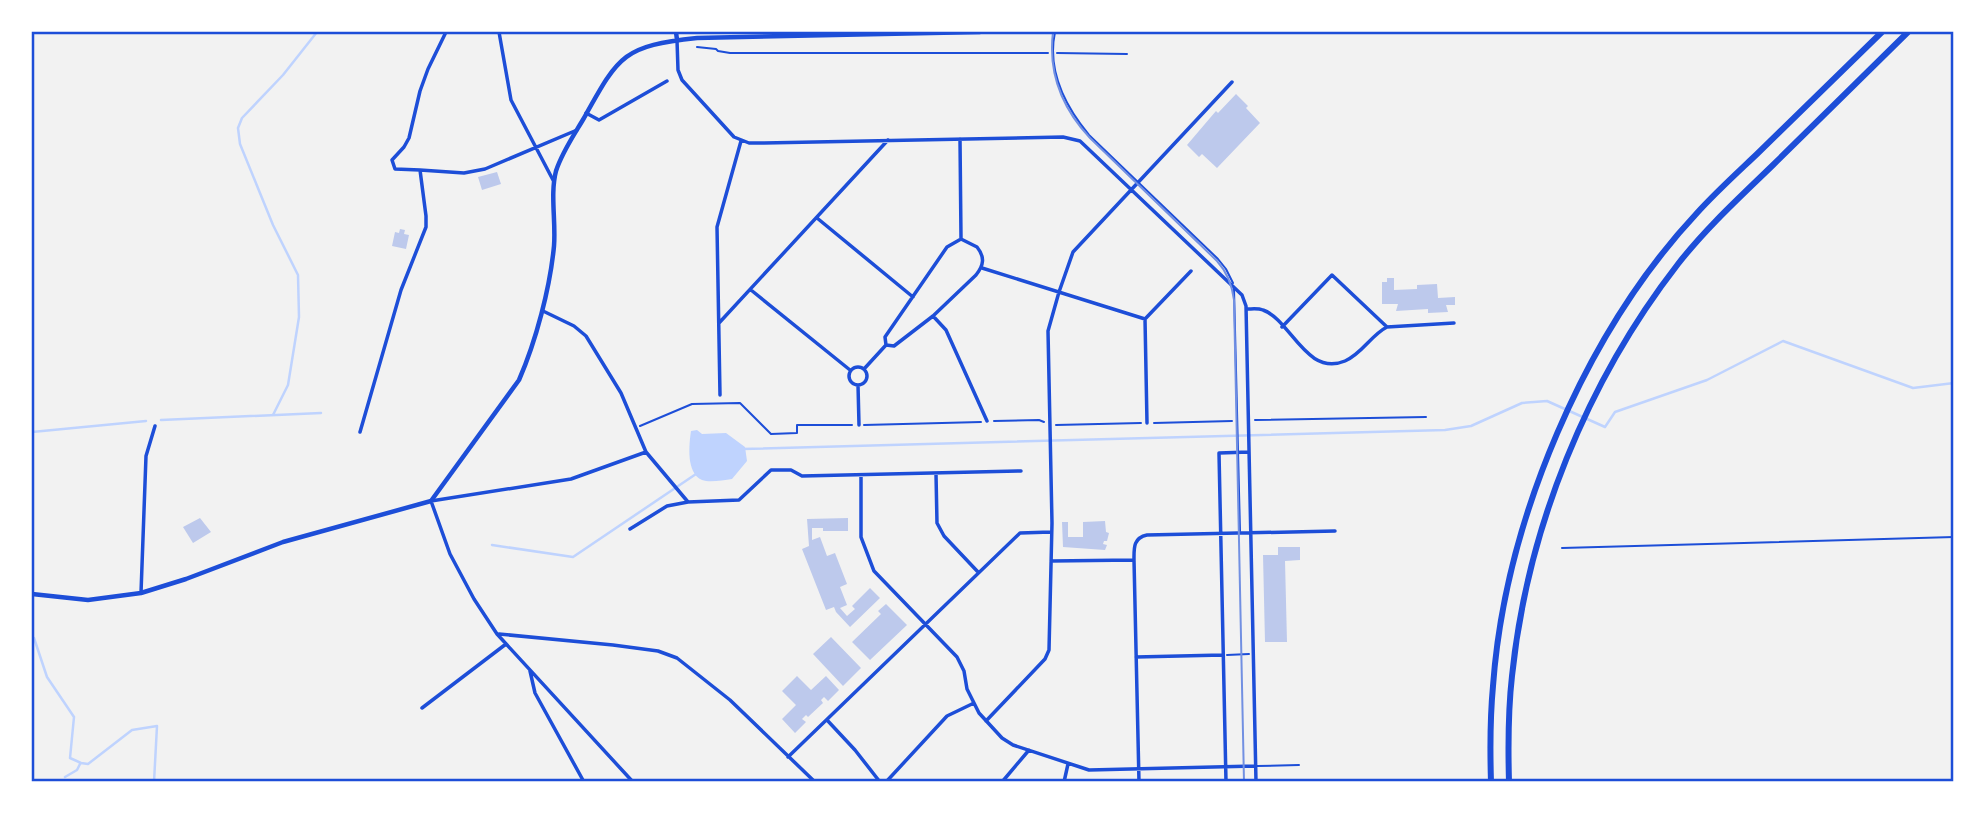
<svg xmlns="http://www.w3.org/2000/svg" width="1985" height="813" viewBox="0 0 1985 813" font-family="'Open Sans',sans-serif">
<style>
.water{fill:#bfd3fe}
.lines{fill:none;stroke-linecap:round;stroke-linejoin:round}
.stream{stroke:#bfd3fe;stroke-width:2.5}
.building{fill:#bdc9ec}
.path{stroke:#1d4ed8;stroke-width:2}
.service{stroke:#1d4ed8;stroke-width:2}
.minor{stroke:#1d4ed8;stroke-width:3.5}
.tertiary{stroke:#1d4ed8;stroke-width:4.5}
.motorway{stroke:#1d4ed8;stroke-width:6}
.tram{stroke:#7290e2;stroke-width:2}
.neatline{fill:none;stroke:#1d4ed8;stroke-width:2.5}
</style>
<rect width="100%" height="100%" fill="#f2f2f2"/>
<!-- water -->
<path class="water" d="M697 430 702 434 726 433 745 447 747 461 732 479C723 480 710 483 702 480 686 473 689 445 691 431Z"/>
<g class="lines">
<!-- stream -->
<path class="stream" d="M273 415 288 385 299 317 298 275 273 225 240 144 238 128 242 118 283 75 317 32
M161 420 321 413
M32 432 146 421
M742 449 1445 430 1471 426 1522 403 1547 401 1605 427 1615 412 1707 380 1783 341 1913 388 1954 383
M492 545 573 557 696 474
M34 638 47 677 74 717 70 758 81 763 88 764 132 730 157 726 154 782
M65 777 77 770 80 764"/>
</g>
<!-- building -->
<path class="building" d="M1236 94 1248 106 1246 108 1260 123 1217 168 1202 154 1199 157 1187 145 1210 118 1216 111 1218 113Z
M497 172 501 184 482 190 478 177Z
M400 229 405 230 404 234 409 235 406 249 392 246 395 232 399 233Z
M1387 278H1394V290L1417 289V285L1437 284 1438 298 1455 297V305H1446L1448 312 1428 313V309L1396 311 1398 304H1382V282H1387Z
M200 518 211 532 193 543 183 527Z
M848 518V531H823V528H812V540L820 537 827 556 835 553 847 584 840 587 847 605 840 608 847 616 855 609 852 606 870 588 880 598 850 627 836 612 834 607 826 610 802 549 809 546 807 519Z
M1105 521 1106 532 1109 533 1107 541H1104L1103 544 1107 545 1105 550 1063 547 1062 522H1068V537H1083V522Z
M1278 547H1300V560L1285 561 1287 642H1265L1263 555H1278Z
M886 604 907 625 870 660 852 642 881 614 878 611Z
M831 637 861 668 843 686 813 654Z
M797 676 811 690 826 676 839 690 828 701 824 697 821 700 823 703 808 717 806 715 802 719 806 722 795 733 782 719 796 705 782 691Z"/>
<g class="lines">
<!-- path -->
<path class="path" d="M697 47 716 49 718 51 730 53H1048
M1057 53 1127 54
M1255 420 1426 417
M994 421 1039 420 1044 422
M1154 423 1232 421
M864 425 981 422
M1056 425 1141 423
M640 426 692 404 740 403 771 434 797 433V425H852
M1562 548 1954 537
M1227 655 1249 654"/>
<!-- service -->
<path class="service" d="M1055 32C1047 70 1065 106 1089 135L1218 259 1226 269 1233 283
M1234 289 1240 531
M1257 766 1299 765"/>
<!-- minor -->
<path class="minor" d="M499 32 511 100 553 180
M677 40 678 70 682 80 734 137 749 143H764L1063 137 1080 141 1242 295 1246 306 1256 782
M586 113 599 120 667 81
M960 139 961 238
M420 170 464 173 485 169 577 130
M817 218 913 297
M982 268 1145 319 1191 271
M751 290 850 370
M1247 309C1252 309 1258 308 1263 310 1291 320 1306 377 1345 361 1362 354 1371 335 1387 327L1454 323
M543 311 574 326 586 336 621 393 646 452 688 502 739 500 771 470H791L802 476 1021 471
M933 316 946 330 987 421
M1145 319 1147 423
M719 323 888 140
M1282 327 1332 275 1387 327
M849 376a9 9 0 1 1 18 0a9 9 0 1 1-18 0Z
M864 369 886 345 894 346 933 316 976 275C984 265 985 257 977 247L961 239 947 247 885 337 886 345
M858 385 859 425
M720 395 717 227 741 141
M360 432 401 290 426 227V216L420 170 395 169 392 160 404 147 409 138 420 91 428 69 446 32
M936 474 937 523 944 536 978 572
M861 475V537L874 571 957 657 964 671 967 689 979 713 1002 738 1013 745 1089 770 1255 766
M630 529 667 506 688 502
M1134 560 1139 782
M1051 561 1134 560C1134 548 1133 538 1147 535L1335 531
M141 593 146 456 155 426
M499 634 613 645 658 651 677 658 730 700 815 782
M1136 657 1223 655
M530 671 535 693 584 782
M422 708 506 644
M827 720 855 750 880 782
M986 721 1045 659 1049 650 1052 523 1048 331 1059 292 1073 252 1232 82
M788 757 1020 533 1051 532
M633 782 497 634 474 599 450 554 431 501 571 479 646 452
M886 782 947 716 974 703
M1002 782 1029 750
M1064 782 1068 764
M1226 782 1219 453 1249 452"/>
<!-- tertiary -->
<path class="tertiary" d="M676 32 677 40
M32 594 88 600 141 593 186 579 283 542 431 501 519 380C536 341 550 288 554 246 556 221 550 194 556 171 562 152 574 135 584 118 619 55 623 46 697 38L980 32"/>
<!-- motorway -->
<path class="motorway" d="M1491 782C1490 750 1490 718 1493 686 1505 522 1584 334 1697 213 1716 192 1737 173 1757 154 1799 113 1841 72 1882 32
M1509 782C1508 746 1508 711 1512 676 1527 529 1587 381 1678 264 1706 228 1740 197 1773 165 1818 121 1863 76 1908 32"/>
<!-- tram -->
<path class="tram" d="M1053 32C1048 72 1062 108 1090 138L1217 261C1227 272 1232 284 1234 300L1244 782"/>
</g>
<!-- border -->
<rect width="1985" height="813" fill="none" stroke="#ffffff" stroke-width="66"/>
<rect x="33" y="33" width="1919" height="747" class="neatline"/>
</svg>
